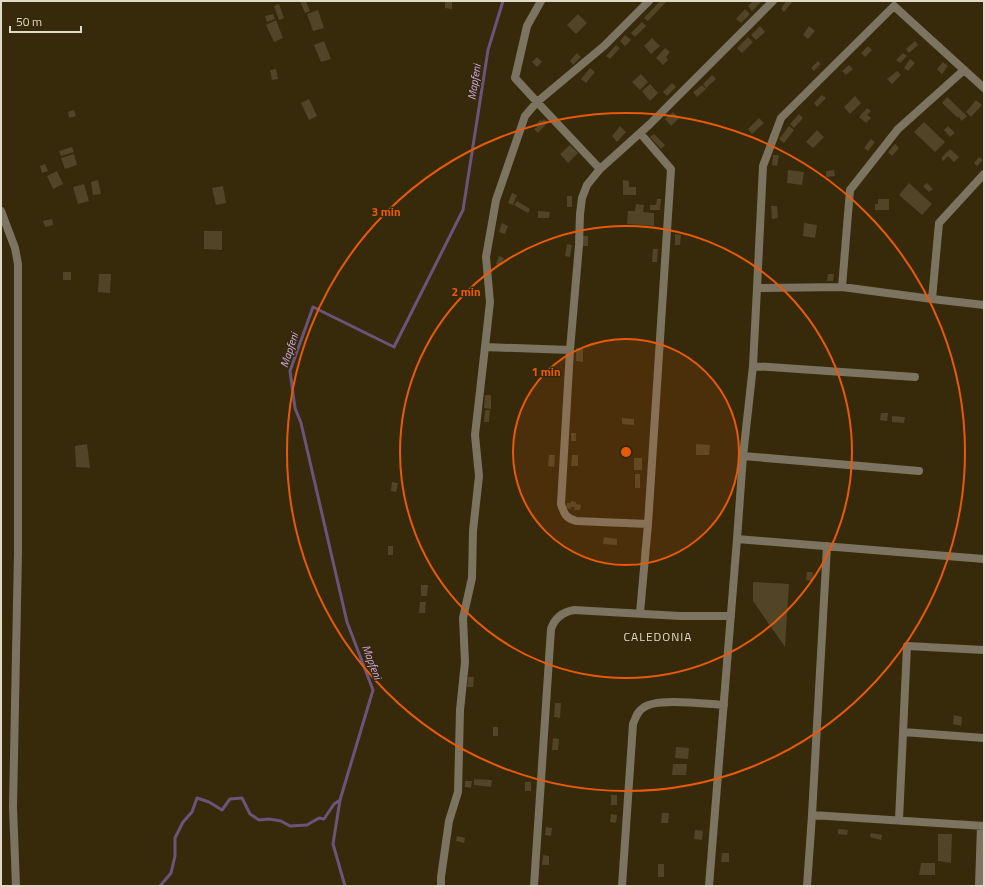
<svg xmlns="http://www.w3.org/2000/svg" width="985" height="887" viewBox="0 0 985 887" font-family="'Titillium Web',sans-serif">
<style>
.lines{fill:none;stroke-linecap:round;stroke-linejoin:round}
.stream{stroke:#6b537a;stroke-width:3}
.building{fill:#524527}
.minor{stroke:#7c7460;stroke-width:8}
.ring{fill:none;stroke:#e8590c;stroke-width:2}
.labels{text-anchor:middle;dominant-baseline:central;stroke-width:3;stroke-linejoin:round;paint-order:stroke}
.water-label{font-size:11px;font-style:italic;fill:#d2acec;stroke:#362a0b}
.quarter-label{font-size:12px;letter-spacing:1px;fill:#e2dac9;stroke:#362a0b}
.centre{fill:#e8590c;stroke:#362a0b;stroke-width:2}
.ring-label{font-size:12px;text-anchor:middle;font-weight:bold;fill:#e8590c;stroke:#362a0b;stroke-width:3;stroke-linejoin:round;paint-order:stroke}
</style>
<rect width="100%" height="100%" fill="#362a0b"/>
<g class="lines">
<!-- stream -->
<path class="stream" d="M160 886 171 873 175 856V838L183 822 192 812 197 798 209 802 222 810 230 799 242 798 250 814 259 820 269 819 281 821 290 826 307 825 319 818 324 819 334 804 340 800
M345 886 333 844 340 800 373 690 347 622 301 423 295 408 290 371 313 307 394 347 463 210 488 50 503 1"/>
</g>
<!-- building -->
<path class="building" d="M300 1H306L310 11 305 13Z
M445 1H452V9L445 8Z
M660 1H667L648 21 644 18Z
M753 1H762L752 11 748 6Z
M786 1H793L784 12 781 9Z
M279 4 284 18 279 20 274 6Z
M745 9 750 14 741 23 736 19Z
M318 10 324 28 313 31 307 14Z
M273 14 275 19 267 22 265 16Z
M578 14 587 23 576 34 567 25Z
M276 20 283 38 274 42 266 25Z
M642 22 646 26 635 37 631 33Z
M760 26 765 32 756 40 751 35Z
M809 26 815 31 808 39 803 35Z
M625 35 631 40 625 46 620 41Z
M748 37 753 42 742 53 737 48Z
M652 38 660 46 651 54 644 46Z
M324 41 331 59 321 62 314 45Z
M915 41 918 45 909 53 906 49Z
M616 45 620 48 610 59 606 56Z
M868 46 872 50 865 57 861 53Z
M665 48 670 52 666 57 668 60 663 65 656 58Z
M577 53 581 57 573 65 570 61Z
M903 53 907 56 900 63 896 60Z
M537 57 542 62 537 67 532 62Z
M910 59 915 63 908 71 904 68Z
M818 61 821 64 814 71 811 68Z
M943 62 948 66 942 74 937 69Z
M849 65 853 69 846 75 842 71Z
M590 68 595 72 586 83 581 79Z
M276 69 278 79 272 80 270 70Z
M897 71 901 75 892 84 887 79Z
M641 74 648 82 640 90 632 82Z
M712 75 716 79 706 88 703 84Z
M672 83 676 87 667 96 663 92Z
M650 84 658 93 650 101 642 91Z
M702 85 706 89 697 97 693 92Z
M822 95 826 98 817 107 814 103Z
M855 96 861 103 850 114 844 107Z
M947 97 967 116 962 121 959 117 958 118 942 103Z
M309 99 317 116 309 120 301 103Z
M976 100 982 105 971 117 966 112Z
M867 108 871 111 867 115 871 118 866 123 859 117Z
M74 110 76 116 69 118 68 112Z
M673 112 679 118 671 126 665 119Z
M799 114 803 118 794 128 790 124Z
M759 118 764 123 752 134 748 129Z
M544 119 548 122 538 133 534 129 537 127 535 125 540 120 542 121Z
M924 122 945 142 935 152 914 132Z
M620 126 626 132 617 142 612 136Z
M789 126 794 130 784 143 779 139Z
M948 126 955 133 950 137 944 130Z
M817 130 824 137 813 148 806 142Z
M654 134 665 145 661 149 650 137Z
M871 139 875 142 868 151 864 148Z
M895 144 899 148 892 156 888 152Z
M570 145 578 153 568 163 560 154Z
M72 147 74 152 61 156 59 151Z
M950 149 959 157 954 162 948 156 943 161 941 158Z
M74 154 77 165 65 169 61 158Z
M773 155H779L777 166 772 165Z
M979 157 983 160 977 166 974 163Z
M45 164 48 171 42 173 40 166Z
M788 170 804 172 802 185 787 183Z
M834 170 835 176 826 177V171Z
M57 171 63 184 53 189 47 176Z
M98 180 101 194 93 195 91 182Z
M623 180 629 181V187H636V195H623Z
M909 183 932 204 922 215 899 195Z
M927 183 933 189 929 192 923 186Z
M84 184 89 201 78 204 73 187Z
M223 186 226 203 216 205 212 188Z
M512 193 517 195 513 205 508 203Z
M567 196H572V207H567Z
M657 199H661L660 210H650V205H656Z
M878 199H889V210H875V204H878Z
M517 201 530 209 528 213 514 205Z
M636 204 644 205 643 212 654 213V226L627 224 628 211H635Z
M771 206H777L778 218 772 219Z
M538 211 550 212 549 218H538Z
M52 219 53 225 45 227 43 221Z
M502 223 508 226 505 234 499 232Z
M804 223 817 225 815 238 803 236Z
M204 231H222V250L204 249Z
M675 234 681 235 680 245H675Z
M583 236H588V246H583Z
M567 244 572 245 570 257 565 256Z
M653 249H658L657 262H652Z
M499 256 504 258 500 266 496 264Z
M63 272H71V280H63Z
M99 274H111L110 293 98 292Z
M828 274H834L833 281H827Z
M576 348H583V362L576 361Z
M485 395H491V409L484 408Z
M485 410H490L489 422H484Z
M881 413H888L887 421 880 420Z
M892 416 905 417 904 423 892 422Z
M622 418 634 419V425L622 424Z
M571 433H576V441H571Z
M87 444 90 468 76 467 75 446Z
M696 444 710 445 709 455H696Z
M549 455H555L554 467 548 466Z
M572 455H578V466H571Z
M634 458H642V470H634Z
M635 474H640V488H635Z
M392 482 398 483 396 492 391 491Z
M571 501 576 502V504L581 505 580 510H574L575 507H571V509L566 508 567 503H571Z
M604 537 617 539V545L603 544Z
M388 546H393V555H388Z
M807 572H813L812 581 806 580Z
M753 582 789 584 785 647 753 601Z
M421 585H428L427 596H421Z
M420 602H426L425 613H419Z
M468 677H474L473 687H467Z
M555 703H561L560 718 554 717Z
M954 715 962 717 961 726 953 724Z
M493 727H498V736H493Z
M553 738 559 739 558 750H552Z
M676 747 689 748 688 759 675 758Z
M673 764H687L686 775H672Z
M474 779 492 780 491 787 474 785Z
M465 781H472L471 788 465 787Z
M525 782H531V791H525Z
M611 795H617V805H611Z
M662 813H669L668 823H661Z
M611 814 617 815 616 823 610 822Z
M546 827 552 828 551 836 545 835Z
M838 829 848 830 847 835 838 834Z
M695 830 703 831 702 840 694 839Z
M871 833 882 835 881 840 870 837Z
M938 834H952L951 863 938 861Z
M457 836 465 838 464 843 456 841Z
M722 853H729V862H721Z
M543 855 549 856V865H542Z
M921 863H935V875H919Z
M658 864H664V877H658Z"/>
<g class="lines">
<!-- minor -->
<path class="minor" d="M541 1 527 26 515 78 537 102 525 116 496 200 486 257 490 302 485 347 570 350
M600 169 537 102 604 46 649 1
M1 211 15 248 18 264V552L13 807 16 886
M842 287 850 190 898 129 964 70
M757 288 763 166 781 118 894 6 984 88
M932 299 939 223 984 174
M753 366 915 377
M743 456 919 471
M648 524 576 521C566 518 564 514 561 504L570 350 579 245 580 214 582 198 587 185 600 169 650 124 773 1
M737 539 743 456 753 366 757 288 842 287 932 299 984 305
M640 613 648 524 671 169 640 133
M903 732 984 738
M812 815 984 826
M899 820 907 646 984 650
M441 886V877L449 821 458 792 460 710 465 662 463 618 472 578 473 531 479 476 475 435 485 347
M534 886 551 629C555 617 563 612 574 610L680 616H731
M622 886 633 724C636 717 637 712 643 708 655 697 706 704 724 705
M709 886 737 539 984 559
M807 886 812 815 827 546
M979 886 981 826"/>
</g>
<!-- distance rings -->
<circle cx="626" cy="452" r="113" fill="#e8590c" fill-opacity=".12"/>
<g class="ring">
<circle cx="626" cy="452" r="113"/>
<circle cx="626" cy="452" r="226"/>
<circle cx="626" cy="452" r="339"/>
</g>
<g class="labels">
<!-- water labels -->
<g class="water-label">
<text transform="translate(474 82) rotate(-81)">Mapfeni</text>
<text transform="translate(289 350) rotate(-72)">Mapfeni</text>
<text transform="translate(372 662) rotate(69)">Mapfeni</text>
</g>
<!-- quarter labels -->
<g class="quarter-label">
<text x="658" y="636">CALEDONIA</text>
</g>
</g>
<circle cx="626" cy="452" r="6" class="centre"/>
<g class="ring-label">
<text x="386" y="216">3 min</text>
<text x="466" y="296">2 min</text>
<text x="546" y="376">1 min</text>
</g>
<!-- border -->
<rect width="985" height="887" fill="none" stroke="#e2dac9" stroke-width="4"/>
<!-- scale -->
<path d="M10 26v6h71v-6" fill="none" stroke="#e2dac9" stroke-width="2"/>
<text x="16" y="26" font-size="12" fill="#e2dac9" stroke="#362a0b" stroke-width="3" paint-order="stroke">50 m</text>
</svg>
